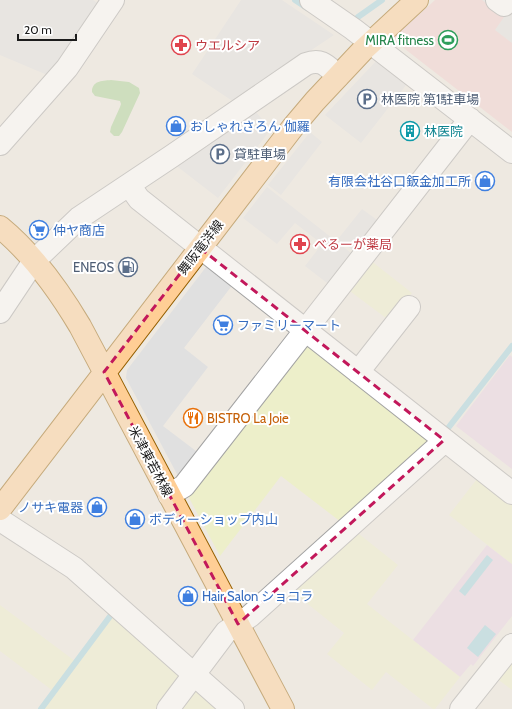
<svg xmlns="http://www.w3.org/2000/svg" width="512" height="709" viewBox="0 0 512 709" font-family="Cabin,'Noto Sans JP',sans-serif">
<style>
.commercial{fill:#f1cfce}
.industrial{fill:#e8d2e4}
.farmland{fill:#edefca}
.forest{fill:#a7d093}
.parking{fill:#e0e0e0}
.water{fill:#9ed2df}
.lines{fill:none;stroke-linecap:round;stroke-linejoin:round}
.stream{stroke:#9ed2df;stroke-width:6}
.minor-casing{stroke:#a3a3a3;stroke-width:24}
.major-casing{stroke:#945f00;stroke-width:24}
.minor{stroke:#fff;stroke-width:22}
.major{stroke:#ffce95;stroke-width:22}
.marked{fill:none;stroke:#c2185b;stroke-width:3;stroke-dasharray:8 5;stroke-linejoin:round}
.labels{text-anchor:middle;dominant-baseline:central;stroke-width:4;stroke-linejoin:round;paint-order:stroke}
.leisure-label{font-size:13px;fill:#27864d;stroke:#fff;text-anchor:end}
.health-label{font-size:13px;fill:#be3a42;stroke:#fff;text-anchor:start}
.service-label{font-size:13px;fill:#4e5e75;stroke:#fff;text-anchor:start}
.shop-label{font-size:13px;fill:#366cbe;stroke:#fff;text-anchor:start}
.culture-label{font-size:13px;fill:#0d838f;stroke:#fff;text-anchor:start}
.street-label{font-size:13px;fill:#1c1c1c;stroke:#fff}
.food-label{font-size:13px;fill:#c56008;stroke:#fff;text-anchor:start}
</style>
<rect width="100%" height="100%" fill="#eee9e1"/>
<!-- commercial -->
<path class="commercial" d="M435 0H512V132L392 39Z"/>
<!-- industrial -->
<path class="industrial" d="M510 355 512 357V469L456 426Z
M487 545 512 564V616L473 666 471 664 460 677 413 640Z"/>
<!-- farmland -->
<path class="farmland" d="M370 260 412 293 390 321 347 289Z
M305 344 432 441 341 522 281 476 220 556 187 494Z
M480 475 512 500V564L449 515Z
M354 530 398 565 367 604 460 677 435 709H433L386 672 372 690 327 654 344 633 289 589Z
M0 605 75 661 53 691 0 651Z
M115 611 184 673 163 709H43Z
M512 658V690L496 678Z
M199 686 224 709H182Z"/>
<!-- forest -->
<path class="forest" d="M111 80 129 82 139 88 140 93 122 132 119 136H114L110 132 111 127 120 107 121 104 120 101 95 96 92 92C92 81 101 81 111 80Z"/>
<!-- parking -->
<path class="parking" d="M0 0H93L102 6 52 77 0 55Z
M241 0H282L334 35 234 102 192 74Z
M482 0H512V43L495 30 504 17Z
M380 57 410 80 361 143 325 115Z
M253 109 271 129 218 198 174 164Z
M310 132 322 142 281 195 268 185Z
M267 187 355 256 331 286 305 266 322 244 295 223 277 244 243 218Z
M362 209 380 222 356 253 338 239Z
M212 266 234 283 184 348 208 367 163 426 200 454 183 477 178 476 126 378 127 370 206 267Z"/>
<!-- water -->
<path class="water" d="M487 555 493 560 465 596 459 591Z
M485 625 496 634 478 657 467 648Z"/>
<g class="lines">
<!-- stream -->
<path class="stream" d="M295 0 307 8
M358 17 382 0
M445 432 512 346
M41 709 111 615"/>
<!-- minor casing -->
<g class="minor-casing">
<path id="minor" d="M311 0 353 29 512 152
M497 0 504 5
M0 144 67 68 113 0
M129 185 139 199 512 493
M0 312 34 261 79 218 172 156 306 64C322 58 327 66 338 76
M358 372 409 307
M169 495 184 486 470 119
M0 520 74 568 233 709
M168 709 226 632 250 616 440 445 444 440
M461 709 512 645"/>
</g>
<!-- major casing -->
<g class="major-casing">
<path id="major" d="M0 227C33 254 58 289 80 326L283 709
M0 509 293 127 315 101 362 51 417 0"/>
</g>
<!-- minor -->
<use href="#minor" class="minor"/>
<!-- major -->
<use href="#major" class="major"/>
</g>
<!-- marked area -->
<path d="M0 0H512V709H0ZM200 248 444 440 238 624 104 372Z" fill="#eee9e1" fill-opacity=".55" fill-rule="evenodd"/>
<path class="marked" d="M200 248 444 440 238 624 104 372Z"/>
<!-- icons -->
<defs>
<g id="stadium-ring" transform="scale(1)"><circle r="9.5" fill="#fff" stroke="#2e9e5b" stroke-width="1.5"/><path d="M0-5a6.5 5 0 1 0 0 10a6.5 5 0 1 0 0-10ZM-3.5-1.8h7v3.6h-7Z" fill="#2e9e5b"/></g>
<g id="pharmacy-ring" transform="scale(1)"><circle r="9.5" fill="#fff" stroke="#e0444e" stroke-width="1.5"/><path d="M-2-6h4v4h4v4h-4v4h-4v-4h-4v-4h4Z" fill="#e0444e"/></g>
<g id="parking-ring" transform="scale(1)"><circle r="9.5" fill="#fff" stroke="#5c6f8a" stroke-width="1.5"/><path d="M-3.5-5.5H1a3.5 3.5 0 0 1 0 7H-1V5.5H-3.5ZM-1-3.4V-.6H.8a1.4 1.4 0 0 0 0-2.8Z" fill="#5c6f8a"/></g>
<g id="shop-ring" transform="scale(1)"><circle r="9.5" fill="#fff" stroke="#3f7fe0" stroke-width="1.5"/><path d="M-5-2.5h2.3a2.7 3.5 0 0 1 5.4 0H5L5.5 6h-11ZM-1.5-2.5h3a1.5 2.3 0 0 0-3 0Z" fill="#3f7fe0"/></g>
<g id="building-ring" transform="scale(1)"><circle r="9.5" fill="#fff" stroke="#0f9aa8" stroke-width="1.5"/><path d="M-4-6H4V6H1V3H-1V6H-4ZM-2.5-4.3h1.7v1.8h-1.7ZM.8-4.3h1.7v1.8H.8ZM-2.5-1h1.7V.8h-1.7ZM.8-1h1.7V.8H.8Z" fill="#0f9aa8"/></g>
<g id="supermarket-ring" transform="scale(1)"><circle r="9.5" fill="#fff" stroke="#3f7fe0" stroke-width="1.5"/><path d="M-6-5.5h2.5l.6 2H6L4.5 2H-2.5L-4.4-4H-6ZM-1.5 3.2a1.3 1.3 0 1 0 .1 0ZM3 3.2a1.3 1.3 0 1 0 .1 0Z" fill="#3f7fe0"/></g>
<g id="fuel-ring" transform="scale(1)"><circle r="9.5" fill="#fff" stroke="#5c6f8a" stroke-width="1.5"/><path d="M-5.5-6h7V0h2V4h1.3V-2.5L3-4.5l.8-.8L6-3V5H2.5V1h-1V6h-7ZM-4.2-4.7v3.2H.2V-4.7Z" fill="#5c6f8a"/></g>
<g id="restaurant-ring" transform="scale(1)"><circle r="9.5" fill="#fff" stroke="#e8710a" stroke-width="1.5"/><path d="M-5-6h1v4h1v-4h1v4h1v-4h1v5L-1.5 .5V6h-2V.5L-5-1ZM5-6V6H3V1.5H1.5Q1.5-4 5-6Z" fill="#e8710a"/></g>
</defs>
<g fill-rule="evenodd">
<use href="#stadium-ring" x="448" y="40"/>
<use href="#pharmacy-ring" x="181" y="45"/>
<use href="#parking-ring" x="367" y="99"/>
<use href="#shop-ring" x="176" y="126"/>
<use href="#building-ring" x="410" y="131"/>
<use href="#parking-ring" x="220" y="154"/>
<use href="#shop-ring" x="485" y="181"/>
<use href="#supermarket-ring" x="39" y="230"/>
<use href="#pharmacy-ring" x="300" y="244"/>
<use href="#fuel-ring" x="128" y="267"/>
<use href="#supermarket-ring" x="223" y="325"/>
<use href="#restaurant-ring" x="193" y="418"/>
<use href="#shop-ring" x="97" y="507"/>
<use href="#shop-ring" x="135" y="519"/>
<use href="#shop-ring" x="188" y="596"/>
</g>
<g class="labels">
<!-- leisure labels -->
<g class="leisure-label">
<text x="434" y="40">MIRA fitness</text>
</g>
<!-- health labels -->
<g class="health-label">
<text x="195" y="45">ウエルシア</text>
<text x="314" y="244">べるーが薬局</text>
</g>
<!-- service labels -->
<g class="service-label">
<text x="381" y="99">林医院 第1駐車場</text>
<text x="234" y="154">貸駐車場</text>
<text x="114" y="267" text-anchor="end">ENEOS</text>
</g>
<!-- shop labels -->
<g class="shop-label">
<text x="190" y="126">おしゃれさろん 伽羅</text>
<text x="471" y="181" text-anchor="end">有限会社谷口鈑金加工所</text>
<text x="53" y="230">仲ヤ商店</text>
<text x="237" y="325">ファミリーマート</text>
<text x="83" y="507" text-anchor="end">ノサキ電器</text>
<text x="149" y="519">ボディーショップ内山</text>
<text x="202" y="596">Hair Salon ショコラ</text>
</g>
<!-- culture labels -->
<g class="culture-label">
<text x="424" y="131">林医院</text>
</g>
<!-- street labels -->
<g class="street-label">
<text transform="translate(200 247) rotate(-52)">舞阪竜洋線</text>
<text transform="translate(151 461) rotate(62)">米津東若林線</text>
</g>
<!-- food labels -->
<g class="food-label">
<text x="207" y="418">BISTRO La Joie</text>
</g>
</g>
<!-- scale -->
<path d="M18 34v6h58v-6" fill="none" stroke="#1c1c1c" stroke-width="2"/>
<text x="24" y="34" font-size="12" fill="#1c1c1c" stroke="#ffffff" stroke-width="3" paint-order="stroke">20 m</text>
</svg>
